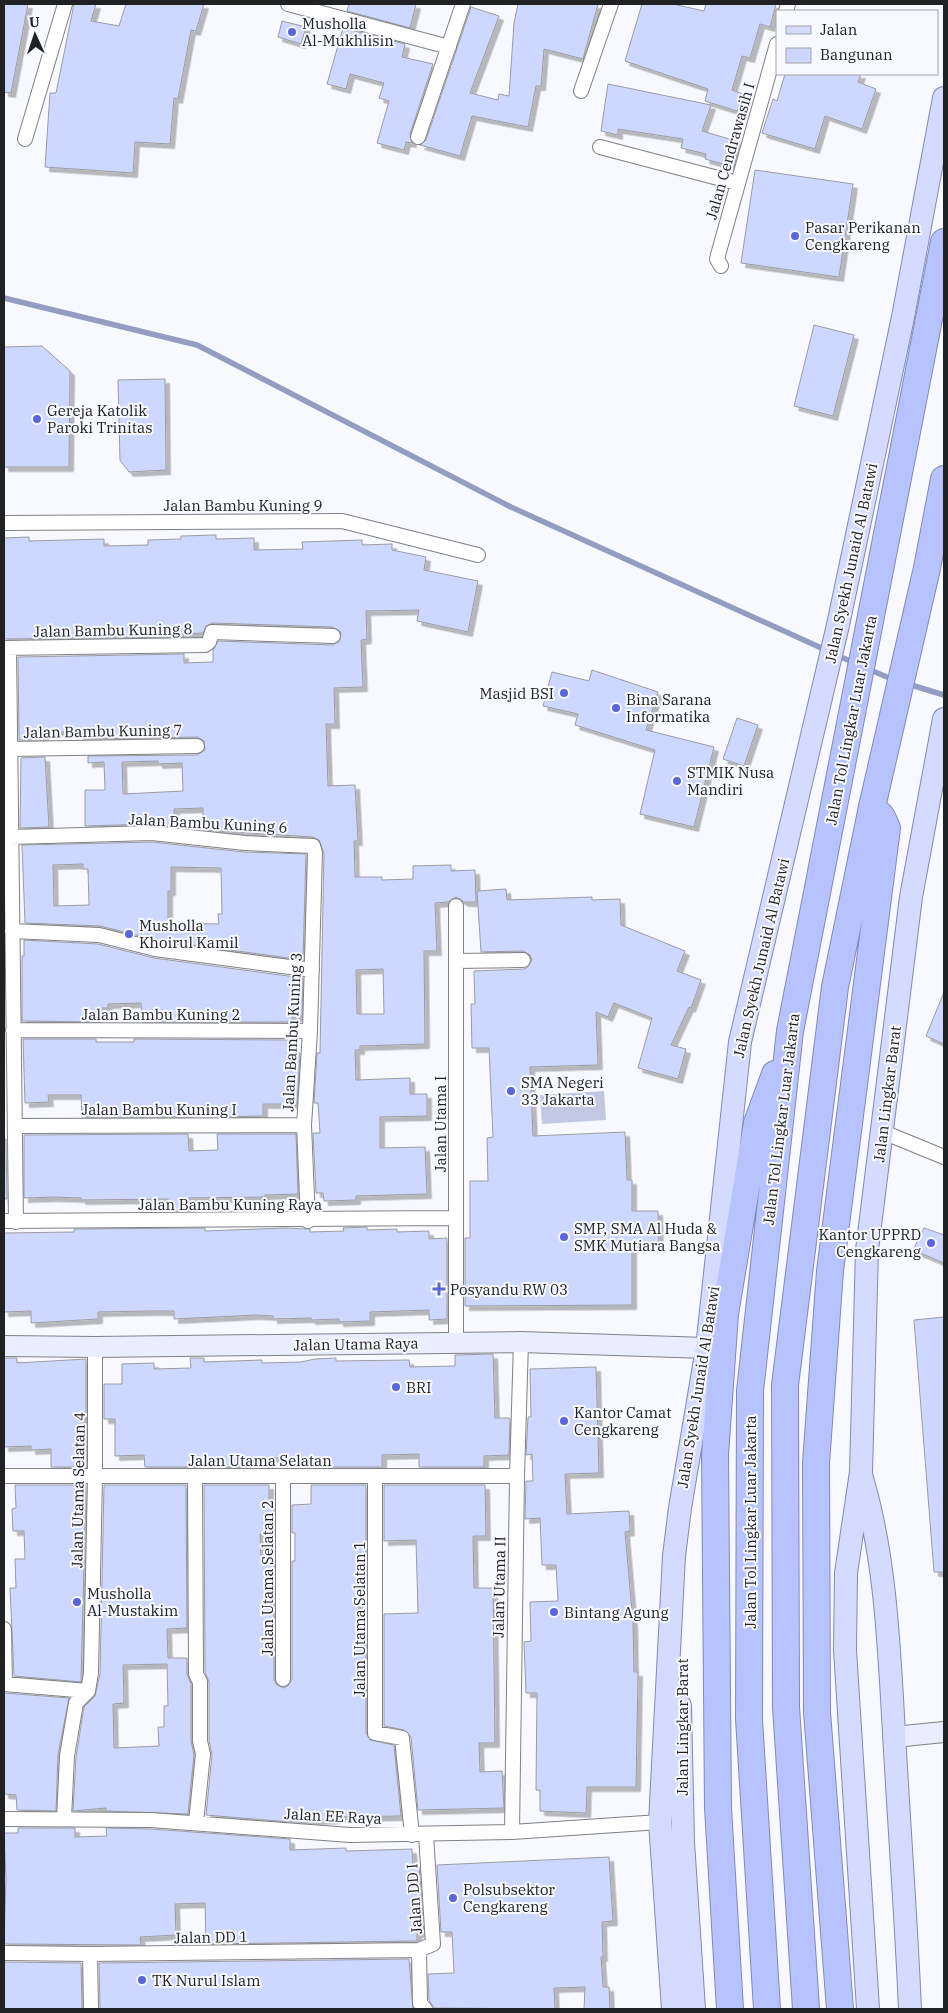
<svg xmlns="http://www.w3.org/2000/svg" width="948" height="2013" viewBox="0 0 948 2013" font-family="'IBM Plex Serif',serif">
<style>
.green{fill:#c3c8e2}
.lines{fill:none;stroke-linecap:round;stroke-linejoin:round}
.stream{stroke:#949cc2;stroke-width:5.5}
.building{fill:#ced7ff;stroke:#9b9ca2;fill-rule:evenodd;filter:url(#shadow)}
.street-casing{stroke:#808186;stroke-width:16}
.secondary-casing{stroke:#808186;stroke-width:22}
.primary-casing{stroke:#828ab1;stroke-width:24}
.highway-casing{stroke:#828ab1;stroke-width:28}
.street{stroke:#fff;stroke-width:14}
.secondary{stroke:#e9edff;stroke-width:20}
.primary{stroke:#d4dbfe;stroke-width:22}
.highway{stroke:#b7c3fe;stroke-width:26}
.poi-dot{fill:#5a64db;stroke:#f8f9fe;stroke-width:2}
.labels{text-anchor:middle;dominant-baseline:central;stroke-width:4;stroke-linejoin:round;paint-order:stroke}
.poi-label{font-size:15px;fill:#202123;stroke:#f8f9fe;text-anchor:start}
.street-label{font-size:15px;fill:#202123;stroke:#f8f9fe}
</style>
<defs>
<filter id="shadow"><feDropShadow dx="4.5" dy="4.5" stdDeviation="0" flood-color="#0004"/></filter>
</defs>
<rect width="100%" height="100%" fill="#f8f9fe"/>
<!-- green -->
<path class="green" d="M604 1091 606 1120 542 1124 540 1095Z"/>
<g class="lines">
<!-- stream -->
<path class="stream" d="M4 298 197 345 511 507 828 651
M836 655 855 663
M868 669 894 680
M908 684 944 695"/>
</g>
<!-- building -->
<path class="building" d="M4 4H28L11 93 4 92Z
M74 4H96L91 21 119 26 126 4H204L196 31 191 30 178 99 174 98 170 144 135 142 133 173 45 167 50 93H56Z
M349 4H416L410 28 347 11Z
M518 4H598L583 59 544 49 541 86H536L528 127 472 116 460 156 420 145 426 140 471 7 499 16 470 93 498 100 499 94 509 96 514 23Z
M642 4H673L704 11 706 4H776L770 27 760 24 750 58 742 56 732 90 743 94 737 111 705 101 708 89 625 61Z
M282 21 306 27 301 44 278 37Z
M343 28 405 44 402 57 433 64 410 134 412 143 406 142 404 150 377 143 389 101 379 98 384 83 350 74 346 89 327 84Z
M785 74H861L858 82 876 89 862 129 825 116 815 149 762 133 773 99 777 101Z
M608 84 711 105 702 131 740 142 734 167 705 159 706 154 681 148 683 139 618 129V135L601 131Z
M755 170 853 184 839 277 741 263Z
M814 325 854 335 833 416 794 406Z
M42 346 70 371 69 467H4V347Z
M165 379 166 470 129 472 120 460 118 380Z
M216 535V539L254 538V550L303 549 302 542 362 540V545L392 544V550L426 557 424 570 478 581 468 632 417 621 419 610 366 611 367 639 361 640 363 687 334 688 335 724H326L328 786 355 785 358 841H354L355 877H382V880L413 879V866L451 865V871L475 870 476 902H464L456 897 448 902 435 903 437 951H424L425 1044 360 1046V1050H355L356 1080 410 1078V1094H427V1116L380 1117V1148L425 1147 427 1194 356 1196V1200L324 1201 323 1193H316L313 1133H320L318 1103H314L317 1053H320L324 853 319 840 313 837 203 830V808L174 809 175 827 152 824 85 826V790H105L104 762 88 763V756L197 755 205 750 204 741 197 737 88 739V736H79V732H50L44 734V740H19L18 657 184 654V663L213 662V650L218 641 333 645 340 641 341 632 333 627 212 623 206 626 203 633 183 634 184 637 4 639V538L29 537V541L104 539V546L148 545V540L181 539V536ZM158 761V764L182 763 183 791 123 794 122 762ZM383 969 384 1014H357L356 970Z
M592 670 658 692 646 730 714 747 694 827 640 814 655 750 575 725 578 714 543 706 552 672 589 681Z
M737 718 758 725 744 766 723 759Z
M45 757 49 827 20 828 21 758Z
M152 842 244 852 306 854 303 960 157 940 100 926 25 923 22 845ZM83 864V869H88L89 905 54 906 53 865ZM171 867 221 868 222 914H218L219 924 168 923V891H171Z
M506 889 507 900 592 897V900L620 899 621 925 685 951 677 971 701 980 691 1008 689 1007 671 1045 686 1049 678 1079 638 1068 652 1018 614 1003 608 1017 596 1012 598 1065 530 1067 533 1136 625 1132 627 1180H632V1211H658L659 1247H632V1305L465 1306V1238H470V1181H488L487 1138 493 1137 489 1048H472L471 1004H475L474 971 524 969 528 967 532 960 530 955 523 951 481 952 477 891Z
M24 940 98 944 154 958 303 978 302 1017H292V1022H142L141 1003 108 1004V1008H96V1022L22 1021V956H24Z
M944 992V1044L926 1036Z
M23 1039H96V1042H134V1039L292 1040V1053H300L297 1104H263V1116L217 1117 216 1106H187L188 1117H82L81 1095H48L49 1102 25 1103Z
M188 1134 189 1151 218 1150 217 1134H296L298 1194 265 1195V1197L188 1198V1211H168V1199L81 1200V1198L54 1197 24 1198V1135Z
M4 1139H6L7 1199H4Z
M367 1227V1230L397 1229V1232L429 1231V1239L447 1238V1319L429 1320V1310L370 1312V1321L339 1322V1319L311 1320V1318L273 1319V1316L256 1315 174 1319V1311H148L98 1312V1319L31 1323V1311L4 1312V1233L74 1232V1229L205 1228V1231L284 1228 310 1229V1232L344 1231 343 1228Z
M924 1228 944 1235V1263L913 1250Z
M944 1317V1572H934L914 1320Z
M493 1354 495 1418H510L509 1455 484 1456V1467H419V1454L382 1455V1467H310V1457L268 1458V1467H145L144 1455 115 1456V1419H104V1384H122V1364L154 1363V1369L191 1368 190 1358H204V1362L262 1360V1363L301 1362 315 1359 336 1358V1361L409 1360 410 1367 455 1366V1355Z
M4 1358H17V1363L86 1359V1419L83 1420 84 1467H51V1449L31 1450V1446L4 1447Z
M596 1367 599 1473 565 1474 567 1514 629 1511 630 1531 625 1532 633 1623 634 1672H638L636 1787H587L586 1813 540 1811V1790H536L537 1693H526L524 1642 531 1641 530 1602 558 1601 556 1565H542L540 1518 525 1519 526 1481H533L532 1454 526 1455 528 1417H531L530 1369Z
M15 1485H86L81 1682 14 1676 10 1588H16L15 1559H25L24 1531H13L12 1509 16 1508Z
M104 1485H186L187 1628 167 1629 168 1658H187V1674L191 1684V1741L194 1755 188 1814 106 1811V1808L73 1811 76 1757 84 1707 95 1696 100 1674ZM167 1664 168 1706H164V1727H158L159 1746 114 1748 113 1704 124 1703 123 1665Z
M204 1485H269V1505H274V1534H260L261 1562H274V1679L276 1684 283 1688 288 1686 292 1679V1561H295V1533H292V1505L311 1504V1485H366V1586H358L359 1614H366V1733L370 1740 394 1745 401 1816 335 1817V1819L289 1822 206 1815 212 1755 209 1740V1682L205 1672Z
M384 1485H485L486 1536H473L474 1588H493L495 1743H479L480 1772 502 1771 504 1808 418 1810 411 1737 404 1730 384 1726V1614L418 1613 416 1540 384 1541Z
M4 1693 69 1698 58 1755 56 1811 17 1810 16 1795 4 1794Z
M18 1828H75V1837L107 1836 106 1828 151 1829 290 1839V1850L346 1848V1851L412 1849 413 1866H419L424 1933H417V1941L206 1944 205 1903 175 1904 176 1935 140 1937 141 1945 4 1944 6 1878 4 1833H18Z
M609 1857 613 1921 602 1922 603 1957H601L603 1987H609L610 2009H584L585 1987 554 1988 555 2009 434 2008 429 2000 428 1974 454 1973 452 1932H441L437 1865Z
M409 1959 413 2009H100L99 1963Z
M4 1962 81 1963 82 2009H4Z"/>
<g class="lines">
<!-- street casing -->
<g class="street-casing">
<path id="street" d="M288 4 449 47
M786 11 788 4
M581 91 611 4
M418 137 463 4
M25 139 65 4
M600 147 737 183
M721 266 717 259 718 255 777 44
M4 523 342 521 478 555
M4 648 205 645 209 642 212 632 333 636
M9 648 16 1222
M10 749 197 746
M11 837 152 833 245 843 313 846 315 853 310 1031 304 1125 308 1221
M456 906V1343
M12 931 99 935 155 949 312 970
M456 961 523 960
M13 1030 310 1031
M15 1126 304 1125
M883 1132 944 1157
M4 1221 456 1218
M4 1476H517
M195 1476 196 1674 200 1682V1741L203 1754 196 1823
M283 1476V1679
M375 1476V1733L402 1738 412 1835
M4 1629 5 1684
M4 1684 88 1691
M4 1819 151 1820 350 1835 512 1832 660 1822
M64 1819 67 1756 76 1703 88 1691 91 1673 95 1476V1347
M512 1832 517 1476 521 1342
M419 1950 420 2003 425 2009
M4 1953 90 1954 419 1950 433 1944 426 1835
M90 1954 91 2009"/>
</g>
<!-- secondary casing -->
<g class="secondary-casing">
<path id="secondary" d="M4 1346 95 1347 521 1342 707 1348
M894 1737 944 1732"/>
</g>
<!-- primary casing -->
<g class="primary-casing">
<path id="primary" d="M862 1478C886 1560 889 1648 894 1733 899 1825 906 1917 910 2009
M680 1706 683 1842 694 2009
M673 2009 660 1822 674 1556 680 1508 707 1348 740 1042 838 625 903 317 944 98
M868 2009 845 1650 846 1573 861 1472 867 1250 911 897 944 719"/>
</g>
<!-- highway casing -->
<g class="highway-casing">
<path id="highway" d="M730 2009 718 1808 715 1455 725 1314 757 1123 775 1074
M767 2009 749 1719 750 1391 790 1031 944 242
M806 2009 786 1707 785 1385 835 987 872 807 927 568 944 479
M840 2009 817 1712 816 1463 830 1271 887 828 882 817 872 807"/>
</g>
<!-- street -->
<use href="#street" class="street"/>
<!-- secondary -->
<use href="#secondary" class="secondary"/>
<!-- primary -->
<use href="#primary" class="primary"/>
<!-- highway -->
<use href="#highway" class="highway"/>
</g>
<!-- markers -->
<g class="poi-dot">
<circle cx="292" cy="32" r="5"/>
<circle cx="795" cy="236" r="5"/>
<circle cx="37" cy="419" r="5"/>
<circle cx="564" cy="693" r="5"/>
<circle cx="616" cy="708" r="5"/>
<circle cx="677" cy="781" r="5"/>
<circle cx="129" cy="934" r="5"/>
<circle cx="511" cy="1091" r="5"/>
<circle cx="564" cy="1237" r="5"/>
<circle cx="931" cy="1243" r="5"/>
<path d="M436.5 1281.5h5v5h5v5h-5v5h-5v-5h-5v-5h5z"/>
<circle cx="396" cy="1387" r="5"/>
<circle cx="564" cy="1421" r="5"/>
<circle cx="77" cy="1602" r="5"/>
<circle cx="554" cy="1612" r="5"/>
<circle cx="453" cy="1898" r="5"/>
<circle cx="142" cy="1980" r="5"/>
</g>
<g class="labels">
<!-- poi labels -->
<g class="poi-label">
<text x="302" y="23">Musholla<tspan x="302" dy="17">Al-Mukhlisin</tspan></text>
<text x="805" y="227">Pasar Perikanan<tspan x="805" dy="17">Cengkareng</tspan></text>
<text x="47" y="410">Gereja Katolik<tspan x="47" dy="17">Paroki Trinitas</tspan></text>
<text x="554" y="693" text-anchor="end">Masjid BSI</text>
<text x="626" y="699">Bina Sarana<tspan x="626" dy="17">Informatika</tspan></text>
<text x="687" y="772">STMIK Nusa<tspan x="687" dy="17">Mandiri</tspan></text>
<text x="139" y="925">Musholla<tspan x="139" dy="17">Khoirul Kamil</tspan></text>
<text x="521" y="1082">SMA Negeri<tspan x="521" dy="17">33 Jakarta</tspan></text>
<text x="574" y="1228">SMP, SMA Al Huda &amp;<tspan x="574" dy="17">SMK Mutiara Bangsa</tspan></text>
<text x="921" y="1234" text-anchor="end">Kantor UPPRD<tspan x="921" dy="17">Cengkareng</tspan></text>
<text x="450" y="1289">Posyandu RW 03</text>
<text x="406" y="1387">BRI</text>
<text x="574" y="1412">Kantor Camat<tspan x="574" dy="17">Cengkareng</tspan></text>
<text x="87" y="1593">Musholla<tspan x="87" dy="17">Al-Mustakim</tspan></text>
<text x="564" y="1612">Bintang Agung</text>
<text x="463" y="1889">Polsubsektor<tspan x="463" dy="17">Cengkareng</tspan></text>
<text x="152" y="1980">TK Nurul Islam</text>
</g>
<!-- street labels -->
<g class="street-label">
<text transform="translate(730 151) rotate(-74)">Jalan Cendrawasih I</text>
<text x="243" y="505">Jalan Bambu Kuning 9</text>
<text transform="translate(851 563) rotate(-78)">Jalan Syekh Junaid Al Batawi</text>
<text transform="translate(113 630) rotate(-1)">Jalan Bambu Kuning 8</text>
<text transform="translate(851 720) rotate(-79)">Jalan Tol Lingkar Luar Jakarta</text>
<text transform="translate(103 731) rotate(-1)">Jalan Bambu Kuning 7</text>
<text transform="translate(208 823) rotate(3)">Jalan Bambu Kuning 6</text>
<text transform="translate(761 958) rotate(-77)">Jalan Syekh Junaid Al Batawi</text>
<text x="161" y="1014">Jalan Bambu Kuning 2</text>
<text transform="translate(292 1032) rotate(-87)">Jalan Bambu Kuning 3</text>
<text transform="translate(887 1094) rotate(-83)">Jalan Lingkar Barat</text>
<text x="159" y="1109">Jalan Bambu Kuning I</text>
<text transform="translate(781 1119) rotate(-83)">Jalan Tol Lingkar Luar Jakarta</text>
<text transform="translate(440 1124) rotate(-90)">Jalan Utama I</text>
<text x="230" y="1204">Jalan Bambu Kuning Raya</text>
<text transform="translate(356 1344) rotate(-1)">Jalan Utama Raya</text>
<text transform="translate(698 1387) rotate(-81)">Jalan Syekh Junaid Al Batawi</text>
<text x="260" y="1460">Jalan Utama Selatan</text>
<text transform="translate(78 1490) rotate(-89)">Jalan Utama Selatan 4</text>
<text transform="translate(750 1522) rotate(-90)">Jalan Tol Lingkar Luar Jakarta</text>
<text transform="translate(267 1578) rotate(-90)">Jalan Utama Selatan 2</text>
<text transform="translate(499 1587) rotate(-89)">Jalan Utama II</text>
<text transform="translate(359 1619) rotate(-90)">Jalan Utama Selatan 1</text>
<text transform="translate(682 1727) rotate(-90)">Jalan Lingkar Barat</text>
<text transform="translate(333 1816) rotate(3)">Jalan EE Raya</text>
<text transform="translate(414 1899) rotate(-94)">Jalan DD I</text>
<text transform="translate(211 1937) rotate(-1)">Jalan DD 1</text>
</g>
</g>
<!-- border -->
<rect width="948" height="2013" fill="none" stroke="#202123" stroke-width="10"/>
<!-- legend -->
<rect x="776" y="10" width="162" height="65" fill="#f8f9fe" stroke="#a2a3a6"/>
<rect x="786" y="26" width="25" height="8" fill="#d4dbfe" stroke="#a2a3a6"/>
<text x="820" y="35" font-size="15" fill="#202123">Jalan</text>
<rect x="786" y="48" width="25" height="15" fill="#ced7ff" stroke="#a2a3a6"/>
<text x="820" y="60" font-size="15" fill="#202123">Bangunan</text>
<!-- north arrow -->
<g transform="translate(35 35) rotate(357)" stroke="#f8f9fe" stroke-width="4" paint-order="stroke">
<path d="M0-4L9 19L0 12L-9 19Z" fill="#202123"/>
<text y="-8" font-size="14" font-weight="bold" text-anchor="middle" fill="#202123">U</text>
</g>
</svg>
